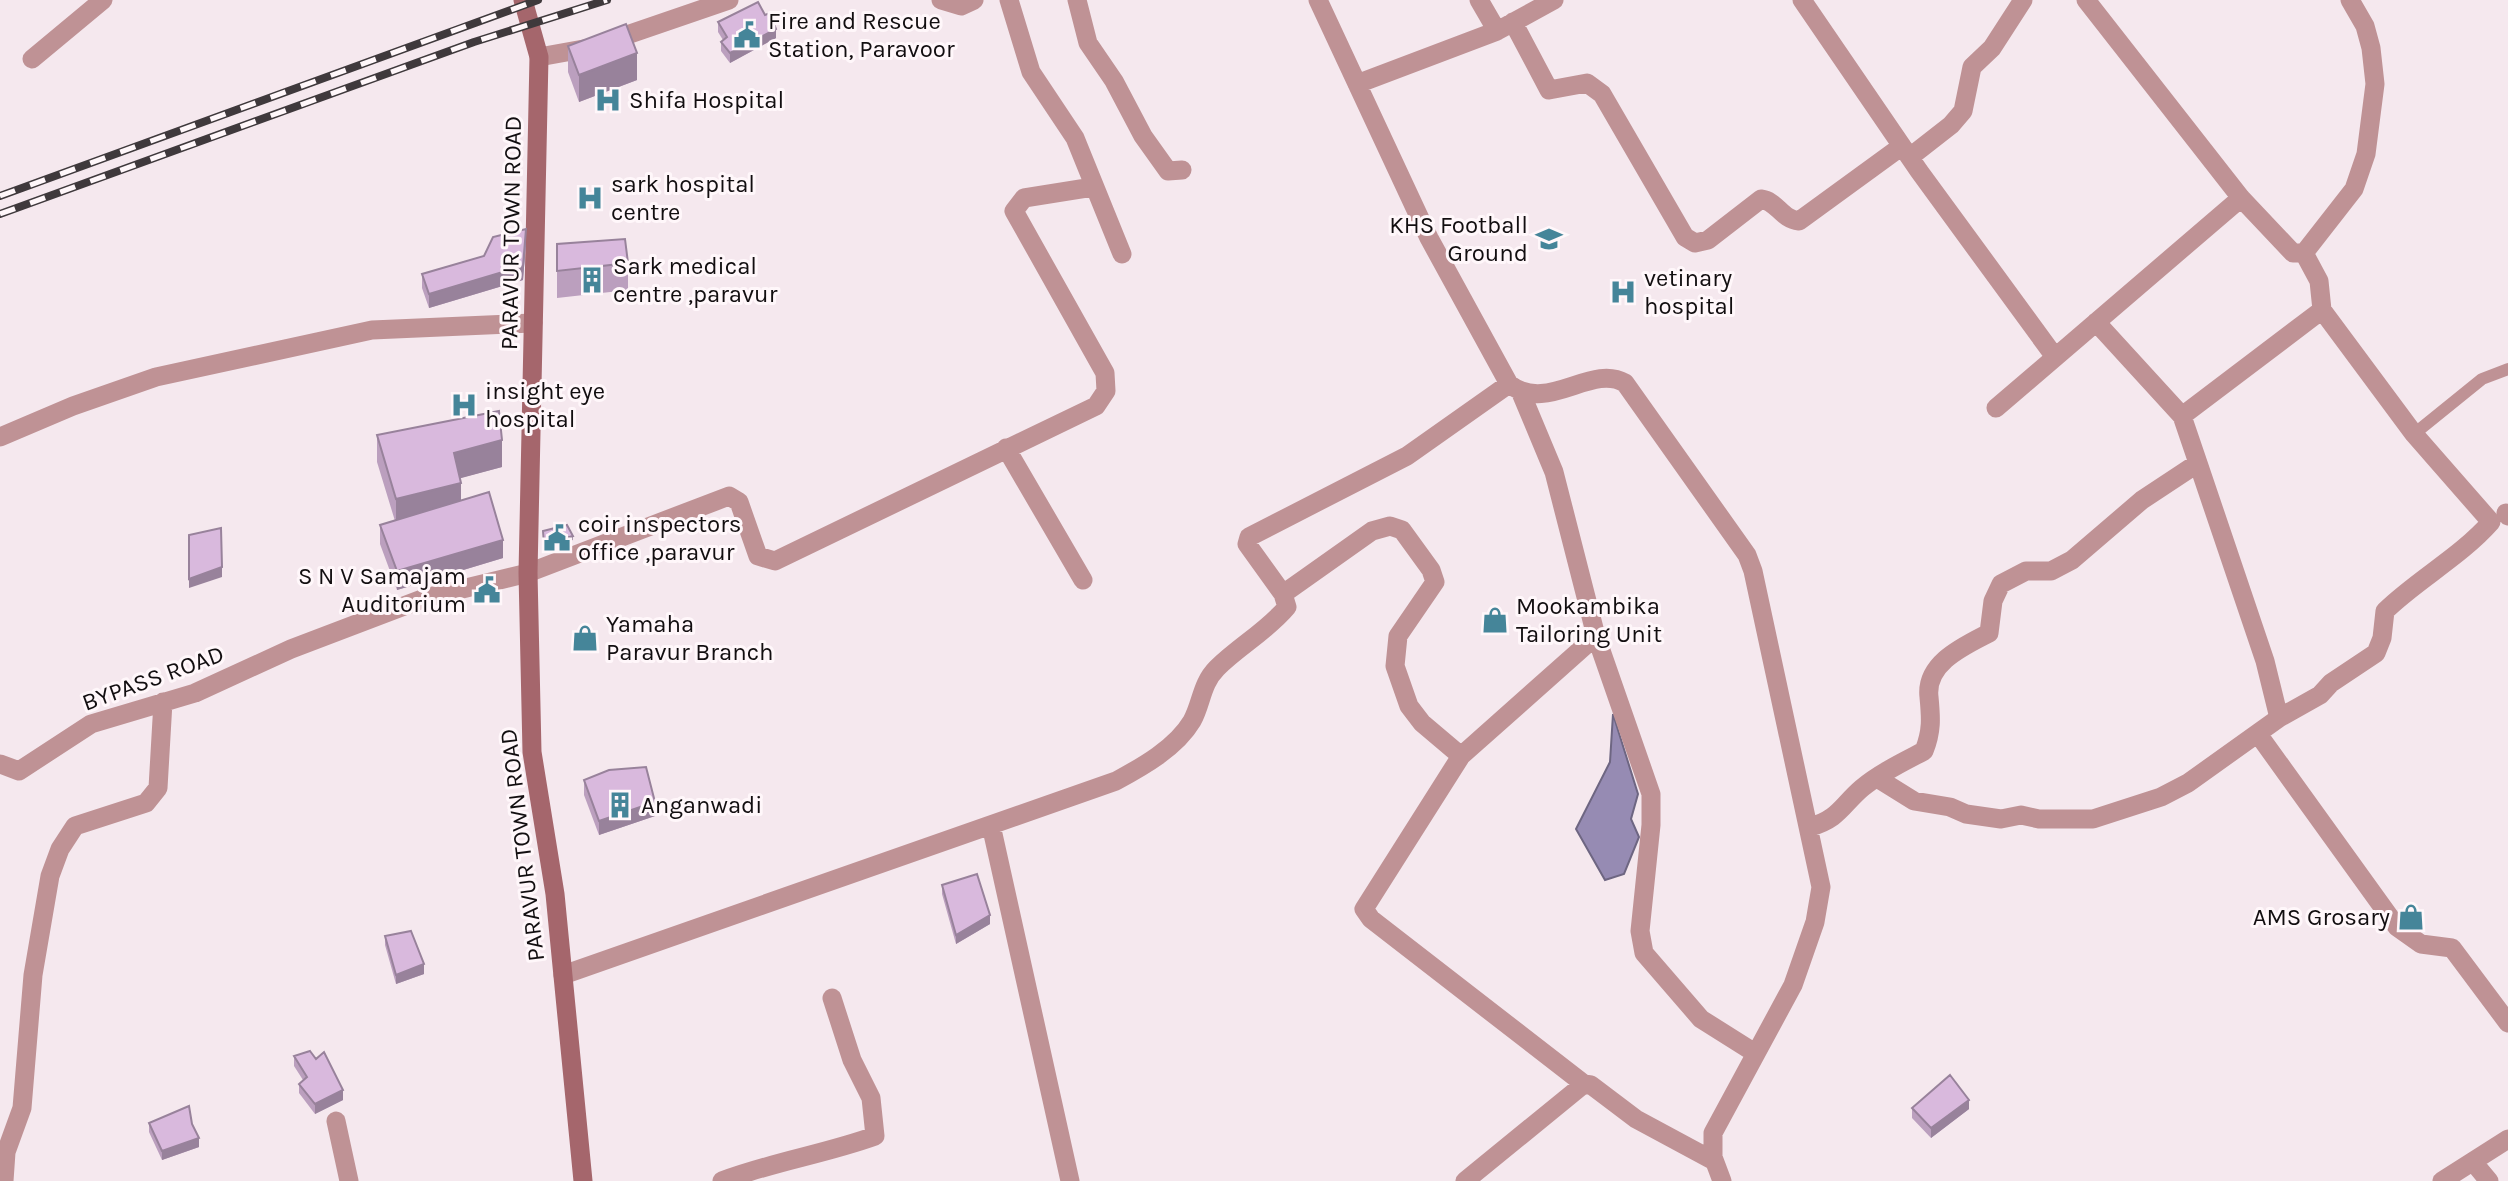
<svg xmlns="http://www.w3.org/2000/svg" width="2508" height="1181" viewBox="0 0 2508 1181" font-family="Karla,sans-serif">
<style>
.water{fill:#968bb3;stroke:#6e6682;stroke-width:2}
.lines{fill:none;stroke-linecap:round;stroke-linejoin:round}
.service{stroke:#bf9295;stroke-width:12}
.minor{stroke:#bf9295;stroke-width:19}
.secondary{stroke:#a5666c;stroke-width:19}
.rail-casing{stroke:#3f393c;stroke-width:8}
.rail{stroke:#fff7fa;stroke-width:5;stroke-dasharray:16;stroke-linecap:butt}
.wall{fill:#bb9fbe}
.shaded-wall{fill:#98829b}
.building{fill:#d9b9dd;stroke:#98829b;stroke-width:2}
.labels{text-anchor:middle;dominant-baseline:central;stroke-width:6;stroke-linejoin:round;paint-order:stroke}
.poi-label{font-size:24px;fill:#120e10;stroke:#fff7fa;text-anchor:start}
.street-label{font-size:24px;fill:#120e10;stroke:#fff7fa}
</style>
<rect width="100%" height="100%" fill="#f5e8ee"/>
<!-- water -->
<path class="water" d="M1613 714 1638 794 1631 819 1639 837 1624 874 1605 880 1576 829 1610 762Z"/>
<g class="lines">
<!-- service -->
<path class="service" d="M2414 434 2482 379 2508 369"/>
<!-- minor -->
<path class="minor" d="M941 0 961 6 974 0
M1009 0 1031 72 1075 138 1122 254
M1077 0 1088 43 1114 81 1143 136 1168 171 1182 170
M1318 0 1429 238 1509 384C1548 414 1591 363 1625 383L1747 555 1753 571 1821 887 1815 922 1793 985 1713 1133V1157L1722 1181
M1479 0 1497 31
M1802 0 1919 171 2055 357
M2086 0 2241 198 2293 253H2304
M1513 22 1549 90 1587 83 1602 94 1685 237 1695 243 1708 240 1761 199C1777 201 1781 219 1799 221L1902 146
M539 57 589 48 729 0
M32 59 103 0
M1357 84 1497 31 1554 0
M1910 157 1951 125 1963 111 1972 67 1992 48 2023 0
M2322 310 2319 281 2304 253 2354 189 2366 154 2375 84 2371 48 2365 26 2350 0
M2096 322 2182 416
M1521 393 1554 472 1596 636 1651 794V825L1640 931 1644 953 1701 1019 1755 1053
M1996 408 2241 198
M0 437 73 406 156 377 372 330 533 323
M1006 448 1083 580
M2506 513 2508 516
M1283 594 1372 531 1390 526 1402 530 1431 570 1435 582 1398 636 1395 666 1409 706 1422 723 1461 756
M2258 734 2397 927 2421 944 2452 948 2508 1023
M0 764 19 771 91 724 195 693 291 649 425 598 528 573 729 496 739 502 758 556 775 561 1096 406 1106 391 1105 373 1014 211 1024 198 1093 187
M1877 778 1914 801 1950 807 1966 814 2001 819 2021 815 2039 819H2093L2161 797 2188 783 2279 718 2265 661 2198 463
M991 825 1070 1181
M1810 827C1839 819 1842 805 1862 788 1880 773 1903 762 1924 751 1932 731 1931 718 1929 697 1925 663 1964 646 1989 633L1993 601 2001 584 2026 571H2051L2072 560 2142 500 2198 463 2182 416 2322 310 2414 434 2491 522C2460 557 2418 579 2385 611L2382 638 2376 653 2331 683 2320 695 2279 718
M563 975 1116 781C1142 767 1176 748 1192 721 1202 703 1201 684 1217 668 1239 646 1267 631 1287 607L1283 594 1247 544 1249 537 1407 456 1509 384
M1584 1084 1371 919 1364 909 1461 756 1596 636
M336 1121 349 1181
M2474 1163 2489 1181
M4 1181 6 1152 22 1108 33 975 50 876 60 849 75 826 146 803 158 788 163 702
M722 1181C772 1162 825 1154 875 1136L871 1098 852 1060 832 998
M1465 1181 1584 1084 1591 1085 1636 1119 1714 1161
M2442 1181 2508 1139"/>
<!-- secondary -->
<path class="secondary" d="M523 0 539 57 528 573 532 752 555 894 583 1181"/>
<!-- rail casing -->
<g class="rail-casing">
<path id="rail" d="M0 196 538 0
M0 214 474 42 607 0"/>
</g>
<!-- rail -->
<use href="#rail" class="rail"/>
</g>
<!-- wall -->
<path class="wall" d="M718 22 776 38 730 63 721 51V42L723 40 718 32Z
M568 46 637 80 579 102 568 72Z
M526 243 523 280 429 308 422 288V274Z
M557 244 628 263V290L557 298Z
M377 435 502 467 460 478 461 500 503 558 397 590 380 544V525L395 521 377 462Z
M584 780 655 816 599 835 584 795Z
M942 885 990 924 956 944 942 894Z
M385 936 424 974 396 984 385 945Z
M294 1056 343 1100 315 1114 299 1093V1084L303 1080 294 1066Z
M1912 1108 1969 1109 1931 1138 1912 1118Z
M149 1123 199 1147 162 1160 149 1132Z"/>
<!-- shaded-wall -->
<path class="shaded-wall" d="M776 29V38L730 63V53Z
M637 53V80L579 102V75Z
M526 229V243L523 280 429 308V294Z
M502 440V467L454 480V453Z
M461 483V510L396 525V499Z
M573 536V540L544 549V544Z
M503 540V558L397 590V571Z
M222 567V577L189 588V579Z
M655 802V816L599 835V821Z
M990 915V924L956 944V935Z
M424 964V974L396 984V975Z
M343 1090V1100L315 1114V1104Z
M1969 1100V1109L1931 1138V1128Z
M199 1138V1147L162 1160V1151Z"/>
<!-- building -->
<path class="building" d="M758 2 765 15 770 13 776 29 730 53 721 42 727 37 718 22Z
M626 24 637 53 579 75 568 46Z
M526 229 523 266 429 294 422 274 484 256 493 237Z
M625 239 628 263 557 271V244Z
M499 411 502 440 454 453 461 483 396 499 377 435Z
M489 492 503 540 397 571 380 525Z
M567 525 573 536 544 544 543 531Z
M221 528 222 567 189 579V535Z
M646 767 655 802 599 821 584 780 609 770Z
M977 874 990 915 956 935 942 885Z
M411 931 424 964 396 975 385 936Z
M310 1051 316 1059 324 1052 343 1090 315 1104 299 1084 307 1077 294 1056Z
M1950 1075 1969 1100 1931 1128 1912 1108Z
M189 1106 192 1124 199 1138 162 1151 149 1123Z"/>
<!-- icons -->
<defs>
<g id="civic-bare" transform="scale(2.1)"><path d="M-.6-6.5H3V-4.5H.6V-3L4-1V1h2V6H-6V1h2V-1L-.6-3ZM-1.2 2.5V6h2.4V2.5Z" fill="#458599" stroke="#fff7fa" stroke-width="2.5" paint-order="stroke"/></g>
<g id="hospital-bare" transform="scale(2.1)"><path d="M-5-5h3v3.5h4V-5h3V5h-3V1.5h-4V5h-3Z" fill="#458599" stroke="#fff7fa" stroke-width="2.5" paint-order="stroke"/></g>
<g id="school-bare" transform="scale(2.1)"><path d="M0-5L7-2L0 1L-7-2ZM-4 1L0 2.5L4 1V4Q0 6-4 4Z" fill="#458599" stroke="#fff7fa" stroke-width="2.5" paint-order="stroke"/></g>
<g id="building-bare" transform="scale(2.1)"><path d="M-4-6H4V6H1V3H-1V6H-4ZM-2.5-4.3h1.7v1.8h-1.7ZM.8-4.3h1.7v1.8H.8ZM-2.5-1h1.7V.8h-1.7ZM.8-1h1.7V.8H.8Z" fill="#458599" stroke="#fff7fa" stroke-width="2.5" paint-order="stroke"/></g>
<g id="shop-bare" transform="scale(2.1)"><path d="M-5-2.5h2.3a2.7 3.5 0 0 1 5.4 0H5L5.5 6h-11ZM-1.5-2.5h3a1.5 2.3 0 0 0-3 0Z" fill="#458599" stroke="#fff7fa" stroke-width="2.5" paint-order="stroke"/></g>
</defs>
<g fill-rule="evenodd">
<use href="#civic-bare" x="747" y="35"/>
<use href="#hospital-bare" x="608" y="100"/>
<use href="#hospital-bare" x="590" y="198"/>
<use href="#school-bare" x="1549" y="239"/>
<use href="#building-bare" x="592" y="280"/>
<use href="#hospital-bare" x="1623" y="292"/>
<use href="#hospital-bare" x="464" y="405"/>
<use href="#civic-bare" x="557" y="538"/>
<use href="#civic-bare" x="487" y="590"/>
<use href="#shop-bare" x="1495" y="620"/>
<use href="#shop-bare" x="585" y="638"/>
<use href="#building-bare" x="620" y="805"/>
<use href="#shop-bare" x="2411" y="917"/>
</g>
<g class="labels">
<!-- poi labels -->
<g class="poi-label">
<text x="768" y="21">Fire and Rescue<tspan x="768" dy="28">Station, Paravoor</tspan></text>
<text x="629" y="100">Shifa Hospital</text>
<text x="611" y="184">sark hospital<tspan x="611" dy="28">centre</tspan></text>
<text x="1528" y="225" text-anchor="end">KHS Football<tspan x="1528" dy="28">Ground</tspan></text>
<text x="613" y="266">Sark medical<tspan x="613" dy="28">centre ,paravur</tspan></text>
<text x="1644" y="278">vetinary<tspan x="1644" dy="28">hospital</tspan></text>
<text x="485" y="391">insight eye<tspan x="485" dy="28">hospital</tspan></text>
<text x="578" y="524">coir inspectors<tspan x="578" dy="28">office ,paravur</tspan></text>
<text x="466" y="576" text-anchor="end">S N V Samajam<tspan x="466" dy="28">Auditorium</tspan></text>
<text x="1516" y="606">Mookambika<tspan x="1516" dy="28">Tailoring Unit</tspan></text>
<text x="606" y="624">Yamaha<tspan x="606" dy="28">Paravur Branch</tspan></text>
<text x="641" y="805">Anganwadi</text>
<text x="2390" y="917" text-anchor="end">AMS Grosary</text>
</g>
<!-- street labels -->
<g class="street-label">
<text transform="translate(511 233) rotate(-89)">PARAVUR TOWN ROAD</text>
<text transform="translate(153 678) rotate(-20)">BYPASS ROAD</text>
<text transform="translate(522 845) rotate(-97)">PARAVUR TOWN ROAD</text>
</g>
</g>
</svg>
